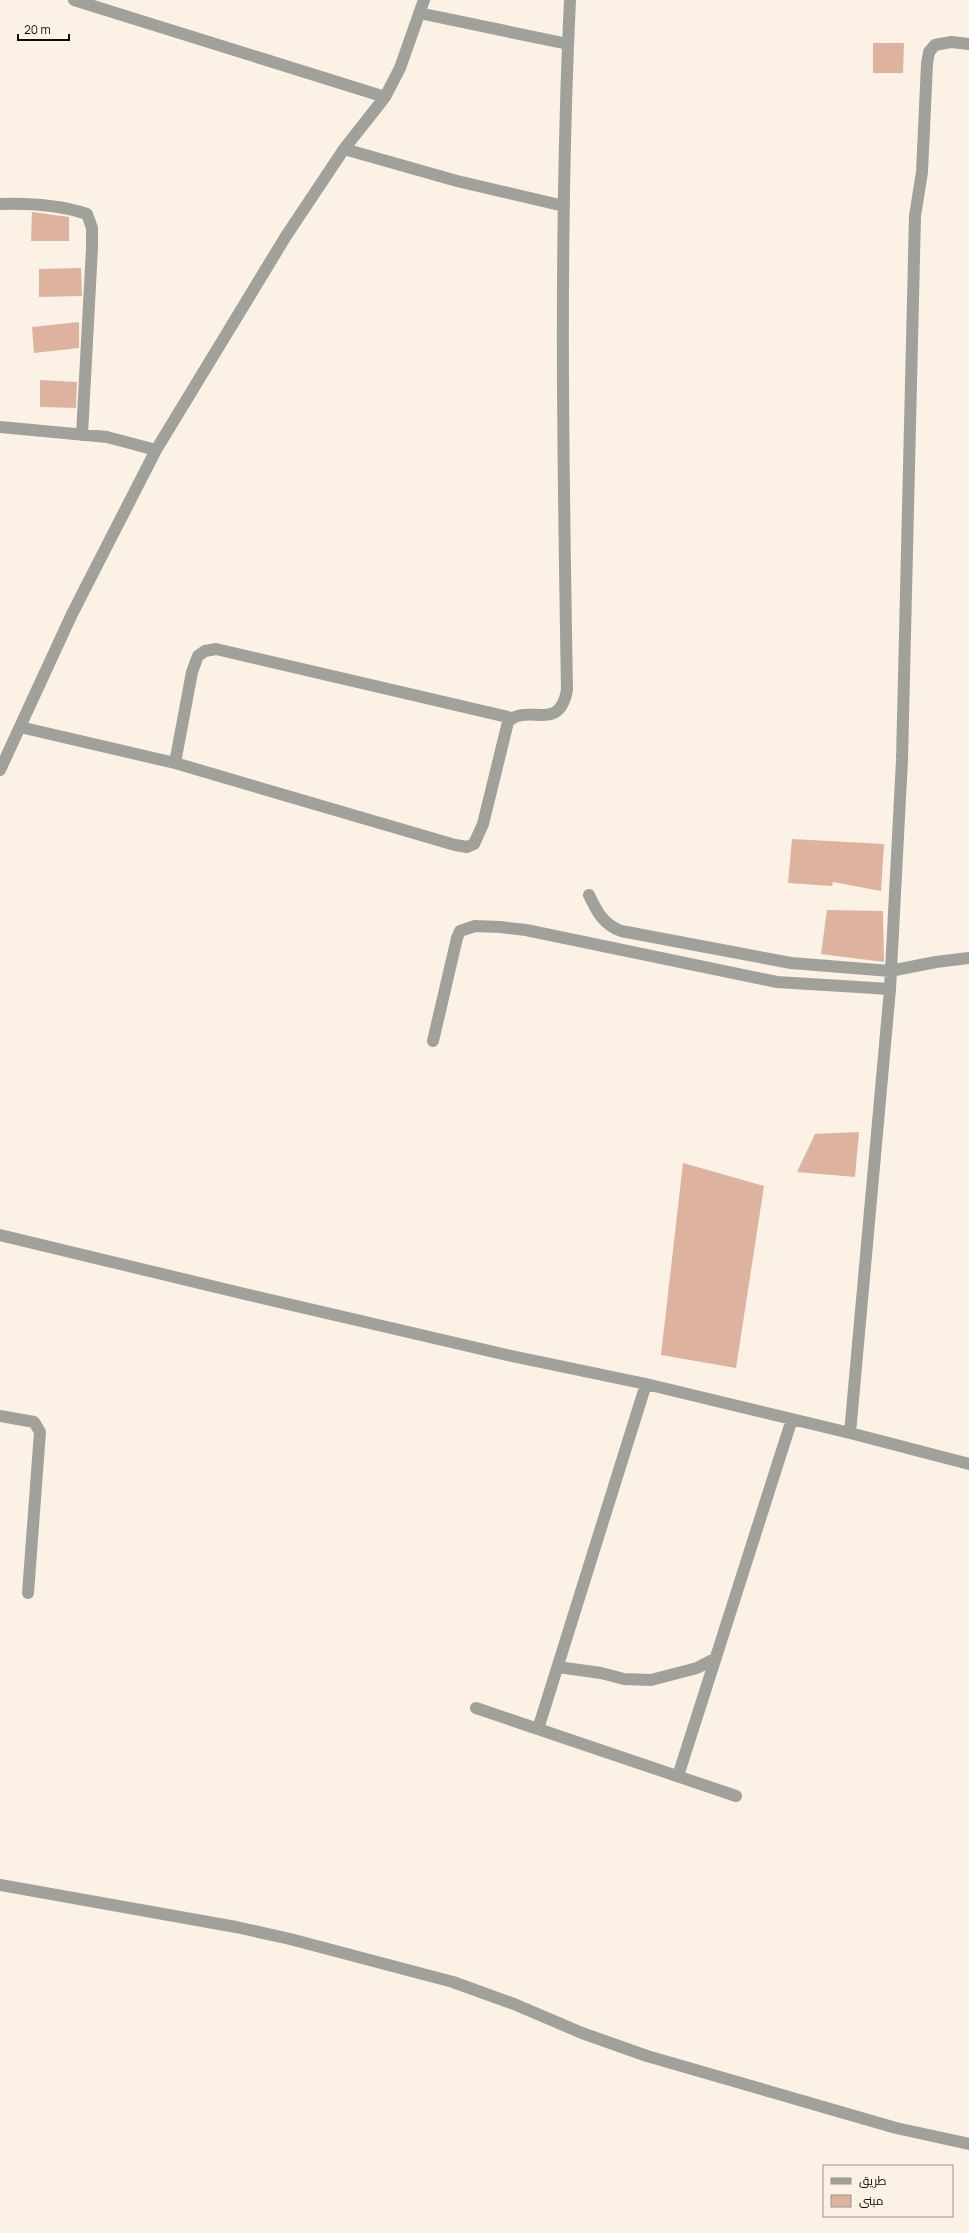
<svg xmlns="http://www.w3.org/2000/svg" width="969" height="2233" viewBox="0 0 969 2233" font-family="Manrope,Cairo,sans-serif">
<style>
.building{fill:#ddb3a0}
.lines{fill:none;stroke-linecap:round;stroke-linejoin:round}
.street{stroke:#a1a19b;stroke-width:12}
</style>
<rect width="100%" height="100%" fill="#fbf1e4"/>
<!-- building -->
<path class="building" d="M873 43H904L903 73H873Z
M32 212 69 217V241H31Z
M81 268 82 296 39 297V269Z
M79 322V348L34 353 32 327Z
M40 380 77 382 76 408 40 407Z
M792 839 884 844 881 891 833 882 832 886 788 883Z
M827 910 883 911 884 962 821 954Z
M859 1132 855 1177 797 1172 815 1134Z
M683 1163 764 1186 736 1368 661 1355Z"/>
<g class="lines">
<!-- street -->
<path class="street" d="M74 0 385 97
M419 13 568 44
M344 149 457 181 564 206
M0 204C28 203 60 205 87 214L92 228V248L82 435
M0 427 107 437 156 450
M20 727 175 763 455 845 467 847 474 844 483 824 508 722C528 702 559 734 567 690 563 460 559 230 570 0
M175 763 192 672 198 656 205 651 216 649 512 718
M0 770 72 614 156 450 286 236 344 149 385 97 400 68 424 0
M589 895C597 912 603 924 621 931L791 963 890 971 936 962 969 958
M433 1041 457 938 460 931 475 926 500 927 526 930 777 982 890 989
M0 1235 249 1295 507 1355 646 1384 850 1433 969 1464
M0 1416 34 1422 40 1432 28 1593
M850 1433 890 989 902 760 915 216 922 172 927 64 929 52 935 45 951 42 969 44
M558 1667 601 1673 624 1679 651 1680 697 1668 716 1658
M476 1708 736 1796
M538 1729 646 1384
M678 1776 792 1419
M0 1885 236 1927 290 1939 453 1982 514 2004 582 2033 647 2056 896 2128 969 2144"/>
</g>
<!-- legend -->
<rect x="823" y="2165" width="130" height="52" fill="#fbf1e4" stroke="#9d968c"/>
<rect x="831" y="2178" width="20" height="6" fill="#a1a19b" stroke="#9d968c"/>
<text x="859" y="2185" font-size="12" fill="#100d09">طريق</text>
<rect x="831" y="2195" width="20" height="12" fill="#ddb3a0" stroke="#9d968c"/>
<text x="859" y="2205" font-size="12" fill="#100d09">مبنى</text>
<!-- scale -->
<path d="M18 34v6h51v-6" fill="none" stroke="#100d09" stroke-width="2"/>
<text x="24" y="34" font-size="12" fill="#100d09" stroke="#fbf1e4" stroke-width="3" paint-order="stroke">20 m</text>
</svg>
